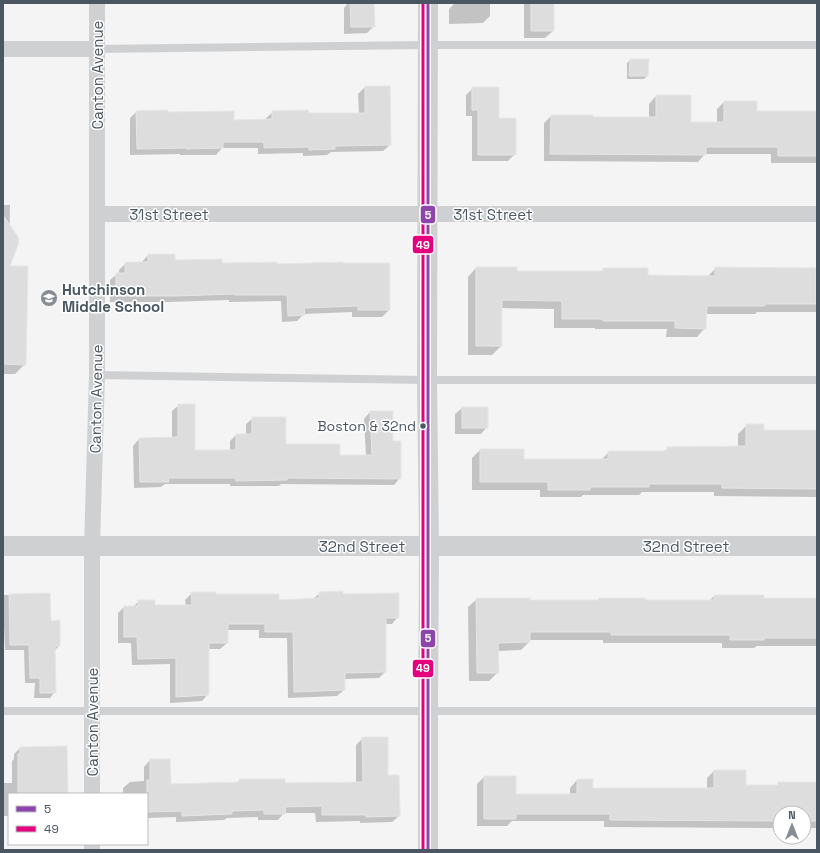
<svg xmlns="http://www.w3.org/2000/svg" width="820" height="853" viewBox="0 0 820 853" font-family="'Space Grotesk',sans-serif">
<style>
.shadow{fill:#0003}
.building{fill:#ddddde;stroke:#e5e6e7}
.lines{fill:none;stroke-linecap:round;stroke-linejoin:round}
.service{stroke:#ced0d2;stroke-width:8}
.minor{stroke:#ced0d2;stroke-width:16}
.tertiary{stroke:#ced0d2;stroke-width:20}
.bus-1-casing{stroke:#fff;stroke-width:6}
.bus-2-casing{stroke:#fff;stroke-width:6}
.bus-1{stroke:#8e44ad;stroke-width:3}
.bus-2{stroke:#e5007d;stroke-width:3}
.bus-dot{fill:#4a5661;stroke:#fff;stroke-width:1.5}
.labels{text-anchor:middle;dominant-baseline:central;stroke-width:3;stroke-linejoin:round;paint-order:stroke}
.bus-label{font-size:14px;fill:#4a5661;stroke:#fff;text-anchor:end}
.street-label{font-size:15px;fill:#4a5661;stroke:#fff}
.poi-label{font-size:15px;font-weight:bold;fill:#4a5661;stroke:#fff;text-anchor:start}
.line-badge{stroke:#fff;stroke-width:1.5}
.badge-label{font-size:11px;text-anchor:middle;font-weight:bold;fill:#fff}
</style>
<rect width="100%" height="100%" fill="#f4f4f4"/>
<!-- shadow -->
<path class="shadow" d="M348 3H373L374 26 367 33 344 34V8Z
M455 3H490V16L483 23 449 24V9Z
M524 3H553V31L545 38H524Z
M630 60 647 76 644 79H627V63Z
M365 87H389L390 145 383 151 331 152 327 155 303 156V153L258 154V148H222L216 155H180V154L130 155V118L136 112 167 113 233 121 266 120V118L273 112 308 114H359L358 94Z
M473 88 498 119 515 154 508 161H472V116H466V95Z
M656 96H690V123H717V109L724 102 756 112H817V163H771V154H705L698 162 544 161V123L551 116 592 118H649V104Z
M3 205H10L9 267 25 364 15 374H3Z
M148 255 174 261 276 265 389 310 382 317H352V312L304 314 297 321 282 322 281 301 229 302V300L168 302H110V280L117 274H119V270L126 263H141Z
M476 268 516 272H601L604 270 647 276 707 277 716 268 764 270 817 269V312H757L755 314H705V328L697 337H666L667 329H595V328H554V309L501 308V346L492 355H468V277Z
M179 405 194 451H230V441L236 435H246V424L253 418 286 445 339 456H366L364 419 370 412 392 442 400 478 394 485 281 484 279 486H230V484H165L161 487 134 488 133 446 139 439H172V411Z
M462 408H487V427L481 434H455V414Z
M747 425 763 431H817V497L714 496V492H642L639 495H583L581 497H540V490H472V458L480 450 522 460H601L609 452H663L668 448 738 447V434Z
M192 593 278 601 313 599 320 593 342 595 398 617 392 624H385V672L379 678 344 679V690L337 696 288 698 287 638H259V630H227V643L220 649H208V694L202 701 170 703V664L132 665 131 643H118V613L124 607H133L139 601 154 606H186L185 600Z
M49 594 50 622 59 646 54 651 55 692 50 698H34L35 683H25L24 650H5L4 626H3V595Z
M714 596 763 599H817V646H757L754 648H722V643H603V640H529V642L521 650 497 651 498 672 489 681H469L468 607 477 599 529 601H597L599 599 644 601H709Z
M363 738 387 776 399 816 392 822 360 823V821L316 822 315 813H284L278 820H258V817L227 818 224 820 176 822V817L147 818V794H123V788L130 782 144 781V767L150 760 170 785 237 783 239 780 284 784 356 783V745Z
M20 748 67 794H9V816H3V783H12V761L14 759V754Z
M714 771 745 786H776L779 783H817V828H804V813H780V828L604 827V821H512L507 826H477V784L484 777 515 795H570V788L577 780 592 790 707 789V778Z"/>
<!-- building -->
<path class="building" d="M350 3H374L375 27H351Z
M531 3H554V31H531Z
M630 59H649L648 76H629Z
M365 86H390L391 145 335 146V149L309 150V147L264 148V142H223V148L186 149V148L137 149 136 111 168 110V112L234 111V120L272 119V111L308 110 309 113H365Z
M472 87H499V118H516V155H478V110H472Z
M656 95H691V122H724V101H757V111H817V156H778V147H706V155L550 154 551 115H593V117H656Z
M3 215 18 237 19 242 10 266H28L26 365 3 364Z
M148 254H175V260L222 259V263L277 262V264L343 262V263H390V310H358V306L304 308 305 315 288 316 287 295H235V294L175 296H116V273H125V262H148Z
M476 267H517V271H603V268H648V275L715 276V267L816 268V304H765V306H707L706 329 675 328V321H603V319H562V301L502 300V346H476Z
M178 404H195V450H236V434H252V417H286V444H340V455H372L370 411H393V441H401V479L287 478V480L236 481V478H168L169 482H140L139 438 178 437Z
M462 407H488V428H462Z
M746 424H764V430H817V489L722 488V484H649V487H590V490H548V482H480V449H524V459H608V451H667V447L746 446Z
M343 591V594L399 593V618H386V672L345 673V690L294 692 293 632H265V624H228V643H209V695L176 697V658L138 659 137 637H124V606H138V600H155V605H192L191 592H216V594H279V600L319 598V592Z
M50 593 51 621 60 620V646H55L56 693H40V678H30L29 645H10L9 594Z
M714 595H764V598H817V638H764V640H730V635H611V632H530V642L498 643 499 673H477L476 598H530V600H599V598H645V600H714Z
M362 737H388V775H399L400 816 366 817V815H322V806L285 807 286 814H264V810L232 811V814L182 816V811L147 812V780H150V759H170L171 784 239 782V779H285V783L363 782Z
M67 746 68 794H18V754H20V747Z
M714 770H746V785H778V782H817V821H804V813H780V821L610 820V814H516V819H484V776H516V794H577V779H593V788H714Z"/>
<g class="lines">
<!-- service -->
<path class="service" d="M97 49 428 45H817
M97 375 427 380H817
M3 711H817"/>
<!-- minor -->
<path class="minor" d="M3 49H97
M97 214H817
M92 794V546L97 375V3
M92 844V850"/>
<!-- tertiary -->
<path class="tertiary" d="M428 3 427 380 429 546 428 711V850
M3 546H817"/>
<!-- bus-1 casing -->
<g class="bus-1-casing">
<path id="bus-1" d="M428 3V850"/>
</g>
<!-- bus-2 casing -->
<g class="bus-2-casing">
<path id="bus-2" d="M423 3V850"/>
</g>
<!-- bus-1 -->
<use href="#bus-1" class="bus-1"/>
<!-- bus-2 -->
<use href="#bus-2" class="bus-2"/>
</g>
<!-- icons -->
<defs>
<g id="school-disc" transform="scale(0.9)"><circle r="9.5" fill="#868d94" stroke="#fff"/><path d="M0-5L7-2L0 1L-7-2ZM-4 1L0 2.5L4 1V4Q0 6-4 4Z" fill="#fff"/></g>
</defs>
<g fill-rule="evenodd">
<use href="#school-disc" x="49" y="298"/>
</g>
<!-- markers -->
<circle class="bus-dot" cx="423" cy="426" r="3.5"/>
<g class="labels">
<!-- bus labels -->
<g class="bus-label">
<text x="416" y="426">Boston &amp; 32nd</text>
</g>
<!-- street labels -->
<g class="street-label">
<text transform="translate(97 75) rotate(-90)">Canton Avenue</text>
<text x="169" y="214">31st Street</text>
<text x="493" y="214">31st Street</text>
<text transform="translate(96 399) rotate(-89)">Canton Avenue</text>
<text x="362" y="546">32nd Street</text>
<text x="686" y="546">32nd Street</text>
<text transform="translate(92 722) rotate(-90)">Canton Avenue</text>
</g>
<!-- poi labels -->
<g class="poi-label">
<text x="62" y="289">Hutchinson<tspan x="62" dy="17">Middle School</tspan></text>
</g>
</g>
<g class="line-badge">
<rect x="420" y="205" width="16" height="19" rx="4" fill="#8e44ad"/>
<rect x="412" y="235" width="22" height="19" rx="4" fill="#e5007d"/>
<rect x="420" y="629" width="16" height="19" rx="4" fill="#8e44ad"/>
<rect x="412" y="659" width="22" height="19" rx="4" fill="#e5007d"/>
</g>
<g class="badge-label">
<text x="428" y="219">5</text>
<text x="423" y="249">49</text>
<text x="428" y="642">5</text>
<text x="423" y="672">49</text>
</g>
<!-- border -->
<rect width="820" height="853" fill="none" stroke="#4a5661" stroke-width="8"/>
<!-- legend -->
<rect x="8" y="793" width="140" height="52" fill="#ffffff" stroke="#b7bbc0"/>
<rect x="16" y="806" width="20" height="6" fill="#8e44ad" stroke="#b7bbc0"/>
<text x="44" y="813" font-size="12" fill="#4a5661">5</text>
<rect x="16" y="826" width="20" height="6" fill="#e5007d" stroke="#b7bbc0"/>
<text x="44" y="833" font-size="12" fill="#4a5661">49</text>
<!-- north arrow -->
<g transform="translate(792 825)"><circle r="19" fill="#ffffff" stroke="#b7bbc0"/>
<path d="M0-3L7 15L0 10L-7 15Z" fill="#868d94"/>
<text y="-6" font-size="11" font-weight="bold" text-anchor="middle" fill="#4a5661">N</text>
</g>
</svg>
